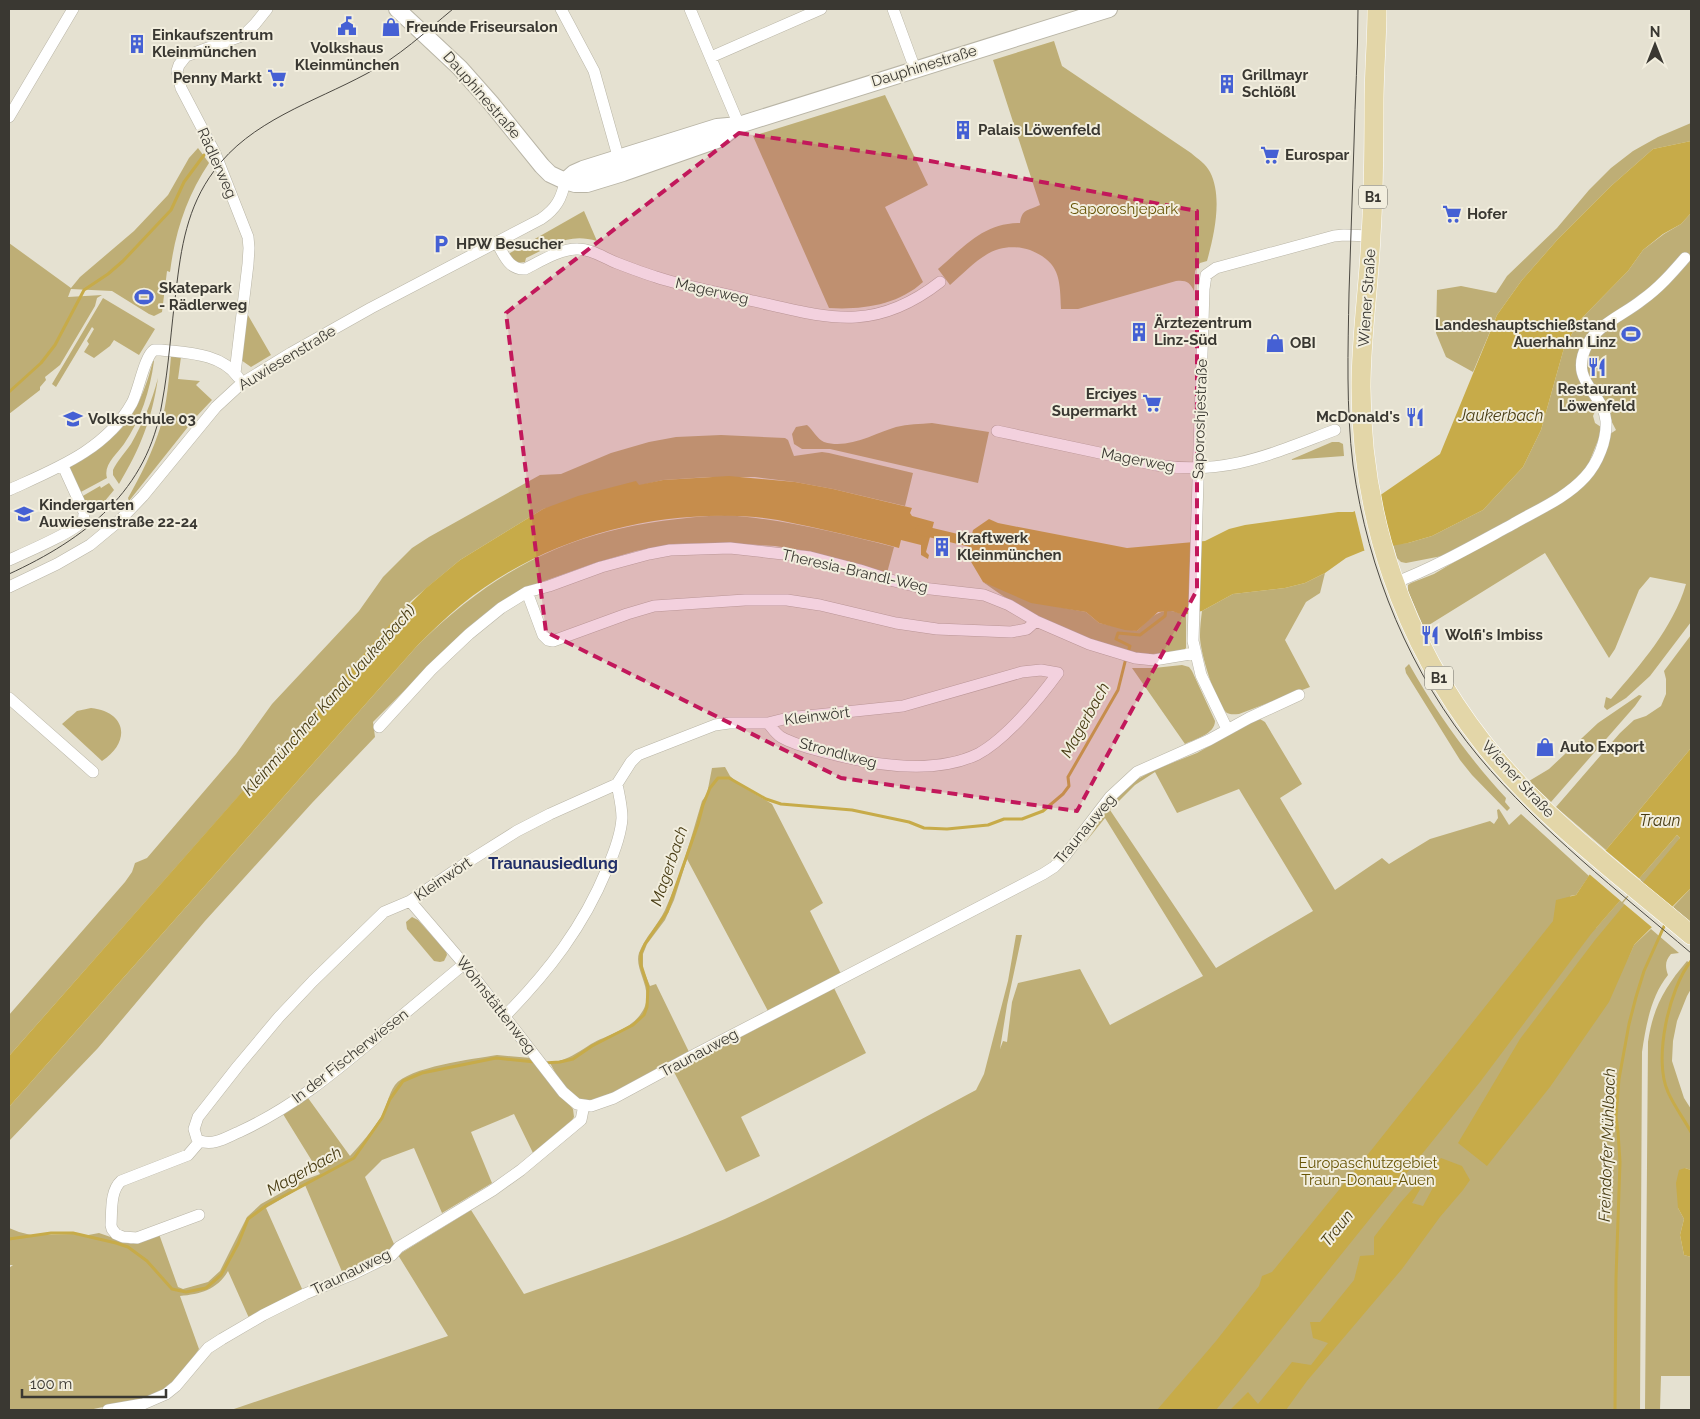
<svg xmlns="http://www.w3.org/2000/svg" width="1700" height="1419" viewBox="0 0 1700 1419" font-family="Raleway,sans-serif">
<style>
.green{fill:#beae76;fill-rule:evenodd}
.water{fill:#c7ab49}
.pier{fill:#e5e1d1}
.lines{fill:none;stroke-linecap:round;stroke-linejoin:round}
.stream{stroke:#c7ab49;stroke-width:3}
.canal{stroke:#c7ab49;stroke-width:10}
.minor-casing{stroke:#b9b5a6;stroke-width:12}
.secondary-casing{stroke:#b9b5a6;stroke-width:18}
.primary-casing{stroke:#fff;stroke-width:20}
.minor{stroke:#fff;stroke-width:11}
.secondary{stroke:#fff;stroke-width:16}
.primary{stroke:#e3d6a8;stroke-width:19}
.tram{stroke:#4c4942;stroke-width:1}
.marked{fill:#c2185b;fill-opacity:0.2;stroke:#c2185b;stroke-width:4;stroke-dasharray:10 6;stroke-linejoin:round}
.labels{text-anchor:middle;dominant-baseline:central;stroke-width:4;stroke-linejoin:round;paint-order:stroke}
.shield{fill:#f2eede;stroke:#716f66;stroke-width:1}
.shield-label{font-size:14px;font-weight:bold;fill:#3a3832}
.poi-label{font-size:15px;font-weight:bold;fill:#3a3832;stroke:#f2eede;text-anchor:start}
.street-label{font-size:15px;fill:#3a3832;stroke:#f2eede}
.park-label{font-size:15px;fill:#695608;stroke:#f2eede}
.water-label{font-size:16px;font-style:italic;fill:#473b12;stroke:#f2eede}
.neighbourhood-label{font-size:16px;font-weight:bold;fill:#223069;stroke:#f2eede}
</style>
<rect width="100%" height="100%" fill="#e5e1d1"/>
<!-- green -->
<path class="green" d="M1054 41 1062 66 1191 153C1198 159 1206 164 1210 172 1223 197 1214 236 1207 261L1200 263 1195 271 1194 291C1190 282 1186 280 1176 281L1078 309H1061C1060 279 1060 262 1030 250 1020 247 1009 246 999 249 981 254 964 273 950 285L938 269C964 247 983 223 1020 223 1022 209 1027 211 1040 205L993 60Z
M885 95 928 185 885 207 923 282C898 305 862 310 829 308L753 136Z
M1691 123V141L1653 149 1611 186 1558 239 1522 280 1497 315 1473 372 1446 357 1436 333 1437 290 1461 286 1496 293 1507 276 1557 228 1589 190 1611 168 1633 151 1658 137Z
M198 148 209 163C187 196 175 232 170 272L167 271 162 312 154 316 149 314 112 291 71 289 68 297 102 295 97 298 95 306 60 365 45 377 46 380 40 387V390L9 414V243L71 288 80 277 134 231 168 195 189 158Z
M584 211 597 241C568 232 552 246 526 258L525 262 517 263 510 258V253Z
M1691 213V622L1650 676 1626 698 1607 710 1604 707 1606 697 1611 699C1641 664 1673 628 1686 584L1650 577 1639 590 1615 649 1609 658 1545 553 1424 628 1408 591V585L1411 583 1434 574 1582 486 1610 434 1616 430 1600 399 1594 401 1596 409 1593 416 1595 423 1601 427V433L1588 465 1576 480 1552 497 1482 535 1442 556 1406 563 1401 562 1397 558 1393 544 1408 543 1432 536 1483 510 1523 467 1541 430 1564 348 1579 321 1628 271 1643 250 1664 234 1681 224Z
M103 298 155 329 139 355 114 340 110 346 94 358 84 352 89 344 87 341 94 329 92 327 56 387 52 384Z
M245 310 271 355 251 367 241 360Z
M171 356 181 357 178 379 200 381 196 385 212 400 195 418 129 501 128 498C141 475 153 451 161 425 167 402 169 379 171 356Z
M153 361H154C150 391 141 419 124 444 117 454 103 465 107 478L79 493 67 466 116 434C136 415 146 388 153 361Z
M158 378C152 419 140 449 119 484L113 475V470C117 461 125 453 131 444 143 423 152 401 158 378Z
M932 423 989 432 978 483 830 449H802L794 444 792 434 796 427 807 425C813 430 817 439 824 442 848 450 875 433 896 427 908 424 920 424 932 423Z
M721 435 785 438 788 440 794 456 822 452 829 453 913 473 905 506 833 489 795 482 755 477H709L663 480 543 509 460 560 411 601 9 1056V1015L125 882 132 872 135 863 147 858 236 754 272 704 359 611 383 577 412 548 429 537 540 475 561 474 611 453 649 442 676 437Z
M1332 442H1339L1343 444 1344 456 1290 460Z
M109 483 114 490 99 508 95 502 83 501 81 497 100 486 101 488Z
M725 515C783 519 838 533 894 547L887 573 807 551 775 546 741 544 708 543 674 544 636 551 595 563 522 589 447 648 373 722 375 737 312 803 205 921 98 1048 9 1141V1107L417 646C510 554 595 522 725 515Z
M1325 573 1320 593 1306 602 1285 640 1310 687 1239 714C1235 714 1231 715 1227 713 1216 705 1199 650 1200 635 1200 627 1201 619 1202 611L1233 594 1285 588 1305 583Z
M983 582 1049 605 1086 612 1099 623 1137 631C1148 621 1155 610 1171 611 1176 611 1181 615 1186 615V648L1184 650C1170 652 1157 655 1142 654 1134 654 1125 650 1117 647 1069 634 1022 611 983 582Z
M1691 635V748L1606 850 1556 807 1620 733 1634 720 1646 716 1661 706 1666 694V679L1664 671Z
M1409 664C1436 712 1468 757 1506 798L1505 802 1510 808 1507 811 1472 775 1460 760 1406 673 1405 668Z
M1182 665 1189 667 1192 671 1215 721C1215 734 1195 739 1185 744L1132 668H1154Z
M1639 695 1642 696 1635 706 1551 802 1529 781 1549 769 1598 723Z
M91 708C127 712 131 742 102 761L62 724 77 711Z
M1260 719 1265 722 1302 784 1280 798 1335 890 1382 858 1389 864 1430 839 1490 821 1494 824 1498 818 1497 810 1499 809 1509 825 1521 814 1589 876 1576 895 1570 896 1596 928 1677 835 1680 838 1626 963 1634 945 1651 929 1679 953 1671 954C1665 961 1665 966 1668 975 1651 996 1646 1025 1642 1052L1640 1410H231L448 1336 398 1255 471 1210 524 1294C598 1268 673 1244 744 1210 823 1174 899 1131 976 1090L984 1074 1008 981 1016 935H1022L1007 1005 1000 1049 1003 1041 1007 1042 1012 1002 1018 983 1080 969 1110 1025 1203 976 1105 818 1084 844 1095 829 1097 821 1112 802 1136 780 1154 770 1197 753 1255 720ZM1155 772 1177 813 1239 789 1313 911 1216 968 1110 810 1135 785Z
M725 767 730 776 740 785 772 804 823 903 810 911 841 974 769 1013 687 859 674 900 665 920 647 944 643 954V969L650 986 656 984 690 1054 615 1093 595 1101 579 1099 562 1085 550 1063C559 1061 567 1059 575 1054 581 1051 586 1047 591 1044 607 1035 629 1030 640 1015 658 992 633 971 639 953 645 937 658 925 665 910 681 875 691 838 702 801L707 794 712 768Z
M1691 888V924L1673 907Z
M412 917 418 920 446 951 447 955 444 961 440 962 434 961 407 929 406 922Z
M1687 961 1691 964V989L1687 996 1677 1021 1673 1041 1672 1061 1684 1098 1691 1109V1170L1685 1168 1678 1208 1684 1219 1680 1235 1684 1255 1691 1257V1376H1661L1660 1410H1645L1648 1042C1653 1007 1665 987 1687 961Z
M834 988 866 1053 741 1117 760 1156 726 1172 674 1072Z
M497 1055 531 1058 573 1109 574 1117 572 1120 533 1153 514 1114 471 1132 492 1183 442 1213 414 1148 382 1160 365 1177 394 1244 392 1251 343 1274 305 1185 266 1208 303 1291 249 1318 228 1271C217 1290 200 1294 180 1296L199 1349 183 1373 174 1383 154 1396 89 1410H9V1268L13 1265H9V1228L19 1232 31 1235 73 1234 83 1236 99 1233 131 1244 159 1234 178 1287 183 1289 208 1282 220 1271 247 1217 261 1204 304 1180 320 1174 283 1114 308 1098 350 1156C361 1144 372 1131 381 1117 387 1107 388 1095 395 1085 408 1067 474 1059 497 1055Z"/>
<!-- water -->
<path class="water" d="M1691 141V213L1681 224 1663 234 1643 250 1628 271 1579 321 1564 348 1541 430 1523 467 1483 510 1432 536 1408 543 1363 551 1346 558 1325 573 1305 583 1285 588 1233 594 1202 611 1183 615 1172 611 1158 612 1137 631 1125 630 1099 623 1086 612 1031 603 983 582 967 555 973 530 989 519 998 523 1127 548 1205 541 1229 529 1245 525 1338 512H1353L1366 505 1440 454 1497 315 1522 280 1558 239 1611 186 1653 149Z
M729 476 795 482 833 489 912 508 910 513 912 516 934 522 926 552 929 555 928 559 921 555V545L901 540 899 548C874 541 850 536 825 530 802 525 778 519 755 517 651 509 542 539 461 605 445 618 431 632 417 646L9 1107V1056L392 622 425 589 460 560 543 509 578 496 636 481 639 485 663 480Z
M1691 748V888L1634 945 1609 1002 1550 1087 1487 1166 1458 1143 1520 1039 1595 940 1680 838 1677 835 1591 934 1480 1082 1216 1410H1157L1216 1341 1259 1286 1262 1276 1272 1272 1373 1148 1553 921 1556 900 1576 895 1606 850Z
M1441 1158 1462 1166 1470 1180 1463 1190 1440 1217 1402 1269 1307 1381 1286 1410H1230L1248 1392 1258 1404 1292 1362 1311 1365 1328 1343 1313 1338 1310 1322H1320L1354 1280 1360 1256 1374 1255V1237L1400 1203 1417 1184 1422 1186 1412 1203 1423 1206 1436 1182 1429 1170Z
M1685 1168 1691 1170V1257L1684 1255 1680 1235 1684 1219 1678 1208 1676 1183 1679 1170Z"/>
<!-- pier -->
<path class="pier" d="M1365 503 1383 509 1392 547 1365 553 1354 508Z
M1604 849 1641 880 1622 902 1588 873Z
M1641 881 1674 909 1654 929 1623 903Z"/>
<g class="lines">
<!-- stream -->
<path class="stream" d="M9 392 41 363 55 345 84 290 108 274 123 261 171 210 184 182 204 155
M1128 652 1130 646 1116 639 1118 633 1140 635 1165 616 1166 609
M1691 961C1669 988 1653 1060 1668 1092 1674 1106 1684 1119 1691 1132
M544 1063 560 1062 573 1059 592 1046 633 1025 644 1015 647 1007 648 987 641 965V953L645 944 667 912 698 824 703 805 710 788 718 778H729L766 799 781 804 852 810 909 822 924 828 947 829 988 825 1004 819H1022L1043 811 1063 794 1069 786 1068 777 1118 690 1126 658
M9 1239 51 1233H73L116 1243 128 1247 147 1261 172 1289 186 1292 206 1288 221 1275 238 1244 248 1219 267 1205 354 1158 382 1118 390 1099 403 1081 422 1073 496 1058 535 1062
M1615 1410 1616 1278 1620 1162 1618 1132 1616 1117 1619 1079 1629 1024 1636 997 1644 971 1666 922"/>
<!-- canal -->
<path class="canal" d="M920 530 983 545"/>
<!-- minor casing -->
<g class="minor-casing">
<path id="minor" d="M561 9 594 71 616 149 618 159
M690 9 739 125
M893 9 915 69
M711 57 821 9
M9 117 73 9
M497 243C504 255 509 270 525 269 539 262 562 248 578 249 592 249 604 258 617 263 630 268 643 273 656 277 686 287 718 292 749 300 825 317 872 335 940 282
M235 373 248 264 249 248 248 237 215 153 181 88 177 71 179 65 186 56 244 35 255 24 267 9
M997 431 1156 465C1226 476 1271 454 1335 430
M9 490C55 469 106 450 132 403 139 390 144 357 154 350H161C187 353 221 353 238 377
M9 560C22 554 77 531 83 520 84 517 84 516 84 512L63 466
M1394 583C1436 567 1474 545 1513 524 1537 510 1566 498 1585 477 1598 463 1607 440 1606 421 1603 391 1568 382 1587 345 1598 324 1625 314 1642 300 1659 288 1672 273 1685 258
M9 587 57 564 90 545 119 521 143 496 216 407 242 383 291 353 371 308 541 219C556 209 562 198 565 181
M527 592 543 635 548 640 553 641 627 614 654 606 745 600H787L820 605 896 623 937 629 1011 632 1027 629 1036 621
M9 698 93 772
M379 727 431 670 469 634 501 608 527 592 549 586 601 567 649 554 670 550 730 548 810 557 860 570 894 581 922 588 984 595 1009 605 1036 621 1089 644 1135 658 1154 660 1196 653
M1227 729 1201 675 1193 641 1204 289 1206 275 1216 268 1334 236 1344 235 1371 236
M410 901 464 964 563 1092 577 1104 584 1105
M505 1016C549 971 583 927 607 869 614 853 621 835 622 818 622 806 619 795 617 784
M200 1141C214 1146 227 1137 239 1132 291 1108 330 1076 374 1039 404 1014 434 989 464 964
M199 1215 137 1238 123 1237 116 1234 112 1229 111 1225C112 1211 110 1191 121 1181L188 1155 200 1141 197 1139 194 1129 198 1117 238 1066 279 1017 313 981 384 912 410 901 463 865 517 831 550 814 617 784 631 762 638 755 715 725 729 723H768L788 718 903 706 1022 672 1041 670 1058 673C1039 699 1006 739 978 754 935 775 873 765 828 753 813 749 795 745 781 737 776 734 772 728 768 723
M108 1410 143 1404 166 1394 176 1386 208 1348 222 1339 263 1315 305 1294 351 1275 392 1255 399 1247 493 1190 521 1170 581 1120 584 1105 591 1106 614 1098 688 1058 1043 874 1054 867 1064 857 1110 797 1137 772 1209 740 1249 718 1299 695"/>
</g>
<!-- secondary casing -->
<g class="secondary-casing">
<path id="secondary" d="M397 9 460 68 491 103 542 166 550 174 565 181 575 184H587L623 173 720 139 738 125
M565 181 574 173 583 169 717 127 739 125 1109 9"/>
</g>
<!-- primary casing -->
<g class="primary-casing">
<path id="primary" d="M1377 9C1377 40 1374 72 1374 103 1374 147 1374 191 1371 235 1369 285 1361 336 1361 387 1361 517 1403 641 1483 743 1541 817 1620 875 1691 935"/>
</g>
<!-- minor -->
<use href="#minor" class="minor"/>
<!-- secondary -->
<use href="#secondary" class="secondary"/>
<!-- primary -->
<use href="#primary" class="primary"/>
<!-- tram -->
<path class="tram" d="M1358 9C1358 53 1355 98 1354 143 1352 193 1351 243 1349 293 1348 350 1346 408 1353 465 1368 571 1410 674 1479 757 1541 831 1618 891 1691 953
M9 574C85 539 148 491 162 403 169 366 171 328 176 291 181 248 187 207 214 171 250 121 314 102 366 74 399 57 425 32 453 9"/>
</g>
<!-- marked area -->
<path class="marked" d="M739 133 930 161 1197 211V590L1077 811 841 778 546 632 506 313Z"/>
<!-- icons -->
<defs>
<g id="civic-bare" transform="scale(1.5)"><path d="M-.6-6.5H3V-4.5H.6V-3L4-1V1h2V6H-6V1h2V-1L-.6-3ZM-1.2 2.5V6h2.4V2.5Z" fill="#4560d4" stroke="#f2eede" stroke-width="2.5" paint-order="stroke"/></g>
<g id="shop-bare" transform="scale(1.5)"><path d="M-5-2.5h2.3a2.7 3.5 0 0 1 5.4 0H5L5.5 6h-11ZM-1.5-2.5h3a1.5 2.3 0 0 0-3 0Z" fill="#4560d4" stroke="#f2eede" stroke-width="2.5" paint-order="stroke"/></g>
<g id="building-bare" transform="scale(1.5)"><path d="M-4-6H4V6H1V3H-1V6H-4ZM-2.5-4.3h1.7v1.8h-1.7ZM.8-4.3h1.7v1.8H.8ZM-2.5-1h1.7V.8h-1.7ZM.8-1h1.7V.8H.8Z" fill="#4560d4" stroke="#f2eede" stroke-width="2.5" paint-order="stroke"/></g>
<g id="supermarket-bare" transform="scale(1.5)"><path d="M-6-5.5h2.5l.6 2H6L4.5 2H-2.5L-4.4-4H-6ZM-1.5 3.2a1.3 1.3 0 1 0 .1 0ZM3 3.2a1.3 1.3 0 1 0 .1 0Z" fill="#4560d4" stroke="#f2eede" stroke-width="2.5" paint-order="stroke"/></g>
<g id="parking-bare" transform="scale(1.5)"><path d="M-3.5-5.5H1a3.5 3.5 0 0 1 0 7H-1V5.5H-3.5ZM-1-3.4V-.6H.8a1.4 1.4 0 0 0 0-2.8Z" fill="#4560d4" stroke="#f2eede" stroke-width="2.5" paint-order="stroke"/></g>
<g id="stadium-bare" transform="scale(1.5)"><path d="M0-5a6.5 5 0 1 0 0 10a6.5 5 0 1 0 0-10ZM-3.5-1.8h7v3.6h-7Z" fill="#4560d4" stroke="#f2eede" stroke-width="2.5" paint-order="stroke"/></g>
<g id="restaurant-bare" transform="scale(1.5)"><path d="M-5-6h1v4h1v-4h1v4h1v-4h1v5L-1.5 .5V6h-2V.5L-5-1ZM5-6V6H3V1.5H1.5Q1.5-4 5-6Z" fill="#4560d4" stroke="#f2eede" stroke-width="2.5" paint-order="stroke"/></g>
<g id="school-bare" transform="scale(1.5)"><path d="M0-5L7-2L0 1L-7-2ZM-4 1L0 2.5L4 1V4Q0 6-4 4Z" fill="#4560d4" stroke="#f2eede" stroke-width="2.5" paint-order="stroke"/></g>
</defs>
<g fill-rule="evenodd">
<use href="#civic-bare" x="347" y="26"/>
<use href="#shop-bare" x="391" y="27"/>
<use href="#building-bare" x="137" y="44"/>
<use href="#supermarket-bare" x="277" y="78"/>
<use href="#building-bare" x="1227" y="84"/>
<use href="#building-bare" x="963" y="130"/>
<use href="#supermarket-bare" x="1270" y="155"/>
<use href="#supermarket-bare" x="1452" y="214"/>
<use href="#parking-bare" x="441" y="244"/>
<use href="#stadium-bare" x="144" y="297"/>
<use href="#building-bare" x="1139" y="332"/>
<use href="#stadium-bare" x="1631" y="334"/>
<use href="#shop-bare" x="1275" y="343"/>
<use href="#restaurant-bare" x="1597" y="367"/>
<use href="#supermarket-bare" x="1152" y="403"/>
<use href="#restaurant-bare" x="1415" y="417"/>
<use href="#school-bare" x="73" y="419"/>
<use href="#school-bare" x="24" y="514"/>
<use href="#building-bare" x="942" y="547"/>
<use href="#restaurant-bare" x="1430" y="635"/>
<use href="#shop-bare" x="1545" y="747"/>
</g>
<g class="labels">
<!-- shield labels -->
<g class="shield">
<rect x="1359" y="185.5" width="28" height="23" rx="4"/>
<rect x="1425" y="666.5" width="28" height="23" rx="4"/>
</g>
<g class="shield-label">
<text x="1373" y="197">B1</text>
<text x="1439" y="678">B1</text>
</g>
<!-- poi labels -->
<g class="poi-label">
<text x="406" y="27">Freunde Friseursalon</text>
<text x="152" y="35">Einkaufszentrum<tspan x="152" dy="17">Kleinmünchen</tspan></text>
<text x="347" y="48" text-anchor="middle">Volkshaus<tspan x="347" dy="17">Kleinmünchen</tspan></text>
<text x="1242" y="75">Grillmayr<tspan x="1242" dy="17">Schlößl</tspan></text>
<text x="262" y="78" text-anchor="end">Penny Markt</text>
<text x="978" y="130">Palais Löwenfeld</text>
<text x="1285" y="155">Eurospar</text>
<text x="1467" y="214">Hofer</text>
<text x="456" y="244">HPW Besucher</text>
<text x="159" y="288">Skatepark<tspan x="159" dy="17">- Rädlerweg</tspan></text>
<text x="1154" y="323">Ärztezentrum<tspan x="1154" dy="17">Linz-Süd</tspan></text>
<text x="1616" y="325" text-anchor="end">Landeshauptschießstand<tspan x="1616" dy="17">Auerhahn Linz</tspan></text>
<text x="1290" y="343">OBI</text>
<text x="1597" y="389" text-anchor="middle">Restaurant<tspan x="1597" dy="17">Löwenfeld</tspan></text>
<text x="1137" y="394" text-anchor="end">Erciyes<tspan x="1137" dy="17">Supermarkt</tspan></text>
<text x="1400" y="417" text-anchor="end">McDonald's</text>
<text x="88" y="419">Volksschule 03</text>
<text x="39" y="505">Kindergarten<tspan x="39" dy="17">Auwiesenstraße 22-24</tspan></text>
<text x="957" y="538">Kraftwerk<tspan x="957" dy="17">Kleinmünchen</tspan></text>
<text x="1445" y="635">Wolfi's Imbiss</text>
<text x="1560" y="747">Auto Export</text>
</g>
<!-- street labels -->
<g class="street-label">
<text transform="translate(924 66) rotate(-17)">Dauphinestraße</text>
<text transform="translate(482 95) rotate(49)">Dauphinestraße</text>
<text transform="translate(217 163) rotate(66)">Rädlerweg</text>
<text transform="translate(712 291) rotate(13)">Magerweg</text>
<text transform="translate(1367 298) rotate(-86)">Wiener Straße</text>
<text transform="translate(287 358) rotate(-31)">Auwiesenstraße</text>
<text transform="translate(1200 419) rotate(-88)">Saporoshjestraße</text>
<text transform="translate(1138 460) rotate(11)">Magerweg</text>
<text transform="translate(855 571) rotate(13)">Theresia-Brandl-Weg</text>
<text transform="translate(817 716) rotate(-7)">Kleinwört</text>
<text transform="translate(838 753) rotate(15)">Strondlweg</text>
<text transform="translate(1518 779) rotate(47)">Wiener Straße</text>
<text transform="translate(1085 829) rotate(-50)">Traunauweg</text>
<text transform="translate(443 879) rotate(-34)">Kleinwört</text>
<text transform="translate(496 1005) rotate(52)">Wohnstättenweg</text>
<text transform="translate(699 1053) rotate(-28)">Traunauweg</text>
<text transform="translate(350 1056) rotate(-38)">In der Fischerwiesen</text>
<text transform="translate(351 1272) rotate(-26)">Traunauweg</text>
</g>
<!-- park labels -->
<g class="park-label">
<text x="1124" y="209">Saporoshjepark</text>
<text x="1368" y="1163">Europaschutzgebiet<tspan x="1368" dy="17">Traun-Donau-Auen</tspan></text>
</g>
<!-- water labels -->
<g class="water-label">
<text x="1501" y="415">Jaukerbach</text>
<text transform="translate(329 700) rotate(-48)">Kleinmünchner Kanal (Jaukerbach)</text>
<text transform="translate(1085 720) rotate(-61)">Magerbach</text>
<text x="1660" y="820">Traun</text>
<text transform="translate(669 866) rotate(-71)">Magerbach</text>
<text transform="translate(1607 1145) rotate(-88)">Freindorfer Mühlbach</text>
<text transform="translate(304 1171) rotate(-29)">Magerbach</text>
<text transform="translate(1337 1228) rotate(-51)">Traun</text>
</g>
<!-- neighbourhood labels -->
<g class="neighbourhood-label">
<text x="553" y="863">Traunausiedlung</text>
</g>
</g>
<!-- border -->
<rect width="1700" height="1419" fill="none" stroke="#3a3832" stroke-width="20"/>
<!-- north arrow -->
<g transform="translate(1655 45)" stroke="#f2eede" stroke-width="4" paint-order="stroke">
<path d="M0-4L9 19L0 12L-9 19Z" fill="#3a3832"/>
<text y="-8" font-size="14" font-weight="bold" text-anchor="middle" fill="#3a3832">N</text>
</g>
<!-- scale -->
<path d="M22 1389v8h144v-8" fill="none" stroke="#3a3832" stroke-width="2.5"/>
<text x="30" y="1389" font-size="15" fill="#3a3832" stroke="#f2eede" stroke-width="4" paint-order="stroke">100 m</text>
</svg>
